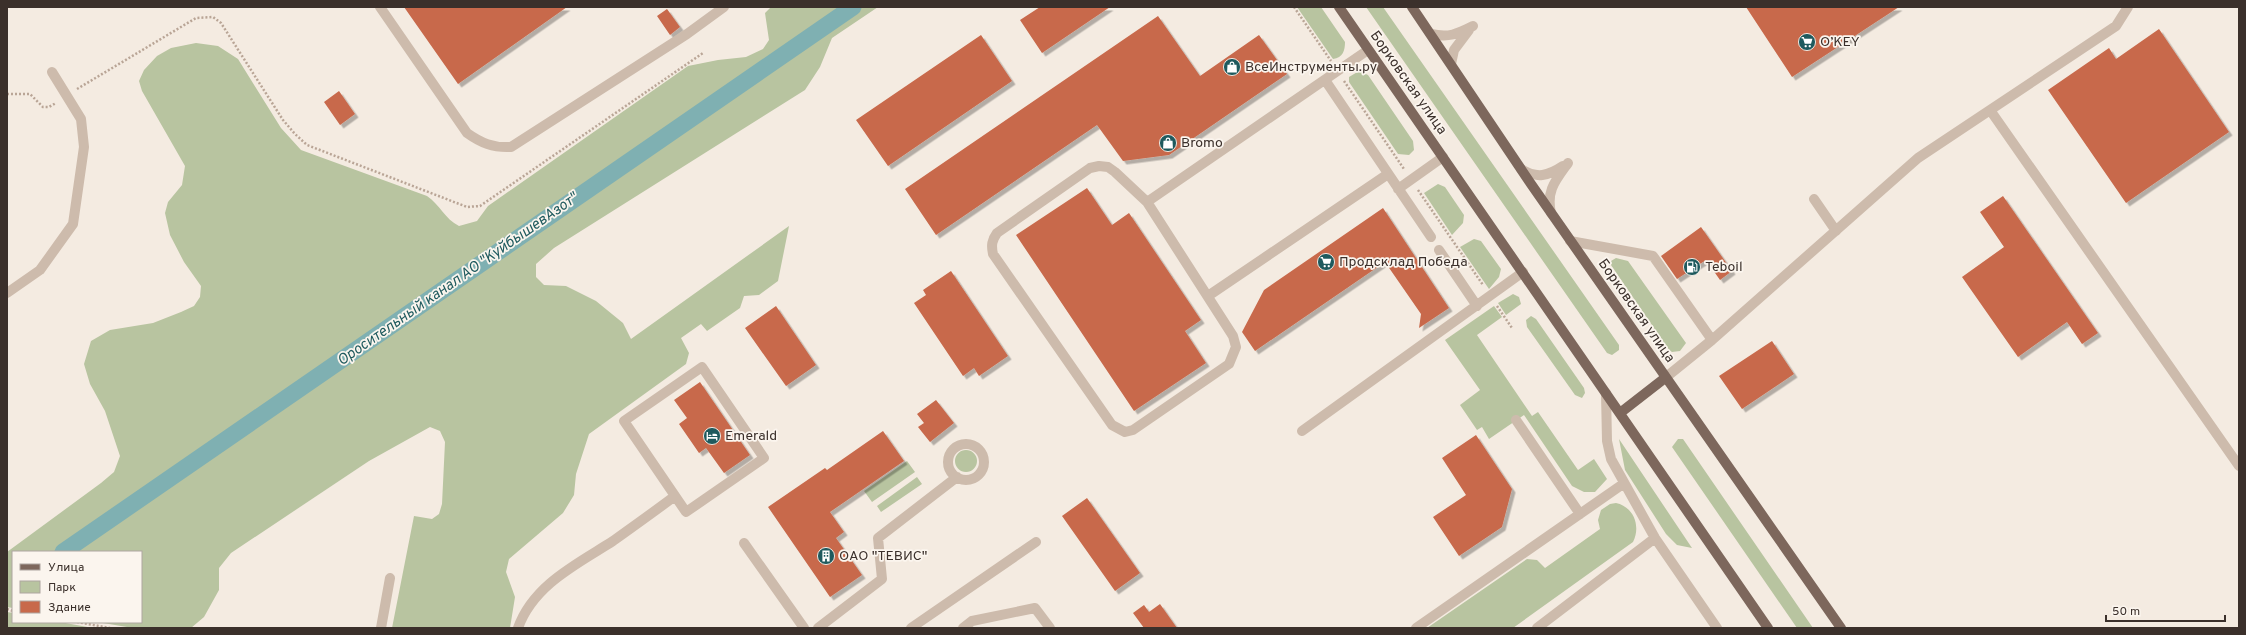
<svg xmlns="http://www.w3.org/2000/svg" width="2246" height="635" viewBox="0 0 2246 635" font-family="Overpass,sans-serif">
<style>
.green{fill:#b8c4a0}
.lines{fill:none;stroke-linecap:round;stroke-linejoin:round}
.canal{stroke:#7fb0b2;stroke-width:17}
.building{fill:#c8694b;filter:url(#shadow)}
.path{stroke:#b9a596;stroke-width:2.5;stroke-dasharray:2 2;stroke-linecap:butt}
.minor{stroke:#cdbbac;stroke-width:10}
.major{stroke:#7d675c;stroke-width:10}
.labels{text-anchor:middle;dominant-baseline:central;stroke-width:3.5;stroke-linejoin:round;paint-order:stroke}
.poi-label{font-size:14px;fill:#3b302b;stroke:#fbf5ee;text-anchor:start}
.street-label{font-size:14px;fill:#3b302b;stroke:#fbf5ee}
.water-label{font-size:15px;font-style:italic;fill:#1f5a5e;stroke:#fbf5ee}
</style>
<defs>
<filter id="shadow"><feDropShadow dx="3.5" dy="3.5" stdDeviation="0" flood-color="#0004"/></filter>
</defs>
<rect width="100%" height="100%" fill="#f4ebe1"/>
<!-- green -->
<path class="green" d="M771 7H878L832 38 820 67 805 90 554 248 536 264V277L544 285 566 286 596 301 623 323 631 339 789 226 778 281 759 295 744 296 740 308 707 331 701 324 681 338 689 353 686 364 589 434 576 474 574 495 563 513 509 559 506 572 515 597 510 628H392L414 516 432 519 439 514 442 504 445 442 440 431 430 427 369 461 231 553 219 568V590L204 617 191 628H133L97 622H141V552H13V608L7 607V552L101 483 114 472 120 456 105 411 90 384 84 364 91 341 110 330 153 323 181 312 194 306 200 297 201 286 184 262 170 235 165 213 168 202 182 185 185 166 142 91 139 81 144 70 157 56 171 48 196 43 218 46 238 59 281 128 301 150 427 196C440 205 445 219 459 226L477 221 488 206 688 66 718 60 746 57 763 49 769 40 765 13Z
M1297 7H1321L1345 42C1345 50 1343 58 1333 59Z
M1366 7H1383L1619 345V350L1612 355 1607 353Z
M1359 71 1368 75 1413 141 1414 150 1409 155 1398 154 1349 82V77Z
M1438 184 1445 187 1464 215 1463 223 1452 235 1424 193Z
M1474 239 1481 241 1501 269 1499 277 1489 289 1460 247Z
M1616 258 1628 261 1686 343 1680 351 1672 352 1669 350 1611 265V261Z
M1513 294 1519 297 1521 304 1506 315 1498 303Z
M1494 306 1502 317 1477 335 1532 416 1538 412 1578 470 1594 459 1607 479 1595 492H1584L1572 486 1524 415 1489 439 1482 427 1477 430 1460 405 1480 390 1445 340Z
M1531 316 1536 319 1584 388 1585 393 1582 398 1575 395 1527 327 1526 320Z
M1619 439 1692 548 1677 545 1666 534 1625 470Z
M1678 439H1683L1813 628H1797L1672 447Z
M955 461a11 11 0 1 1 22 0a11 11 0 1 1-22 0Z
M907 461 915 472 872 502 864 491Z
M917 477 922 484 881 512 877 506Z
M1616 503C1634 507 1641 526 1633 542L1513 628H1427L1527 559 1537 560 1545 568 1600 529 1598 520 1601 510 1610 504Z
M7 612 13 613V622H60L93 628H7Z"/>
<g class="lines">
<!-- canal -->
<path class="canal" d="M63 552 853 7"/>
</g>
<!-- building -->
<path class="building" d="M404 7H567L458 84Z
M1040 7H1110L1042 53 1020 20Z
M1746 7H1899L1792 77Z
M667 9 680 27 670 35 657 16Z
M1158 16 1200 76 1259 35 1287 74 1169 155 1123 161 1097 125 936 235 905 189Z
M2159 29 2229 132 2126 203 2048 90 2109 48 2116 59Z
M981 35 1012 81 888 166 856 120Z
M339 91 355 114 340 125 324 102Z
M1087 188 1112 225 1129 213 1201 320 1185 331 1206 363 1134 411 1016 235Z
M2003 196 2098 333 2082 344 2067 322 2018 357 1962 277 2004 247 1980 212Z
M1383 208 1449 308 1419 328 1421 314 1385 262 1255 351 1242 332 1264 290Z
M1701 227 1732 271 1720 280 1706 260 1677 279 1661 256Z
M951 271 1008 356 979 376 974 368 963 376 914 303 926 295 923 290Z
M776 306 816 365 786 386 745 328Z
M1772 341 1794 374 1742 409 1719 376Z
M700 382 750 455 724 473 706 448 699 453 679 424 687 418 674 400Z
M936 400 954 423 930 442 918 427 924 423 917 414Z
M883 431 904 461 830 512 844 532 836 538 862 575 830 597 768 507 825 468 827 470Z
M1476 435 1512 489 1502 527 1459 556 1433 517 1466 495 1442 458Z
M1087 498 1140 573 1115 591 1062 516Z
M1160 604 1177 628H1144L1133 613 1144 605 1149 612Z"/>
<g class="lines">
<!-- path -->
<path class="path" d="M1294 7 1331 61
M1344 81 1404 169
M77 89 196 18 213 17 221 23 283 120 295 134 307 145 467 207 480 206 703 53
M7 94H30L43 107H49L56 103
M1418 190 1483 285
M1497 306 1512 328
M7 609 13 611
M77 622 110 628"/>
<!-- minor -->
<path class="minor" d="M380 7 467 133C481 143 493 148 511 147L687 34 724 7
M1431 34C1449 38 1457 34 1473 26
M1451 64 1454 50 1469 30
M1325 80 1431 237
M1990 110 2239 466
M1099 166 1108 167 1115 172 1147 202 1233 336 1236 347 1229 364 1133 430 1125 432 1112 425 993 254C991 245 992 240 997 233L1090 168Z
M1521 169C1537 179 1548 176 1563 166
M1398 189 1443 157
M1814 199 1836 231
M1147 202 1368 50
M1551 213C1546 191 1555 181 1568 163
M1570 241 1653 256 1712 340
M1439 250 1477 306
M7 293 40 270 73 224 84 147 81 119 52 72
M1208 296 1388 174
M702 367 764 458 686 512 624 421Z
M1665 378 1712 340 1918 158 2116 26 2128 7
M1606 393 1607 441 1611 459 1655 538 1717 628
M1516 420 1580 514
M1302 431 1523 272
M948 462a18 18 0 1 1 36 0a18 18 0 1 1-36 0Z
M744 543 804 628
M381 628 390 578
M518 628C533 585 577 564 613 541 634 526 655 511 675 496
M818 628 882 579 878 538 957 477
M911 628 1036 542
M963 628 972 621 1035 608 1050 628
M1416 628 1623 484
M1537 628 1655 538"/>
<!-- major -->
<path class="major" d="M1339 7 1768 628
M1412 7 1531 184 1841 628
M1620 413 1665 378"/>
</g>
<!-- icons -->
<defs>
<g id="supermarket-disc" transform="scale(0.9)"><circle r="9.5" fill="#1f5a5e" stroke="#fbf5ee"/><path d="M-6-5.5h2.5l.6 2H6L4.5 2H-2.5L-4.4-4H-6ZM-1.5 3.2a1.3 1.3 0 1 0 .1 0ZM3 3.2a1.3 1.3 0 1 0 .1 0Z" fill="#fff"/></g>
<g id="shop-disc" transform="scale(0.9)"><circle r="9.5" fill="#1f5a5e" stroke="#fbf5ee"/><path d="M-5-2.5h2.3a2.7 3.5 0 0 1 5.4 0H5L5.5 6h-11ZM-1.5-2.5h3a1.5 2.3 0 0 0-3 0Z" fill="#fff"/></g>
<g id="fuel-disc" transform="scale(0.9)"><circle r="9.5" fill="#1f5a5e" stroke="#fbf5ee"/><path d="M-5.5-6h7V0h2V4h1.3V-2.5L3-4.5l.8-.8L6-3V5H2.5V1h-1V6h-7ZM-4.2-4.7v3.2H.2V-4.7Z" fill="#fff"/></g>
<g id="hotel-disc" transform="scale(0.9)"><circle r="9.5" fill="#1f5a5e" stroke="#fbf5ee"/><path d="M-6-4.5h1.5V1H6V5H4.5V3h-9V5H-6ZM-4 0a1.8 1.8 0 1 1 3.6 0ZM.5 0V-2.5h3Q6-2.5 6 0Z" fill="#fff"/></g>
<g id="building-disc" transform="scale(0.9)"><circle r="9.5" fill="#1f5a5e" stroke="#fbf5ee"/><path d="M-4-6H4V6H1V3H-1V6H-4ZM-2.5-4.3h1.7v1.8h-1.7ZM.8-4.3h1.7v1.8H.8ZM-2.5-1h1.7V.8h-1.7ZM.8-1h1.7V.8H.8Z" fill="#fff"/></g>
</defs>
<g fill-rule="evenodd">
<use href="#supermarket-disc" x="1807" y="42"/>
<use href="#shop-disc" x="1232" y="67"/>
<use href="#shop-disc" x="1168" y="143"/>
<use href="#supermarket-disc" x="1326" y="262"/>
<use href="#fuel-disc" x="1692" y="267"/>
<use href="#hotel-disc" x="712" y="436"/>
<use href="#building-disc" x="826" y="556"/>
</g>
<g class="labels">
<!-- poi labels -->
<g class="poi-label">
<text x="1820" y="42">O’KEY</text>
<text x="1245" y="67">ВсеИнструменты.ру</text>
<text x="1181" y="143">Bromo</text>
<text x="1339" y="262">Продсклад Победа</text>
<text x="1705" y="267">Teboil</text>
<text x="725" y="436">Emerald</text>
<text x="839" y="556">ОАО "ТЕВИС"</text>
</g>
<!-- street labels -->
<g class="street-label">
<text transform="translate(1408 83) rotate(55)">Борковская улица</text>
<text transform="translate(1636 311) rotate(55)">Борковская улица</text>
</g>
<!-- water labels -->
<g class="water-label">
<text transform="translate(458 280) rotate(-35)">Оросительный канал АО "КуйбышевАзот"</text>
</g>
</g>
<!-- border -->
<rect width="2246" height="635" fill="none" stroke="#3b302b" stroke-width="16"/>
<!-- legend -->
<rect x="12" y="551" width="130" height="72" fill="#fbf5ee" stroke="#aea6a0"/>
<rect x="20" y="564" width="20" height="6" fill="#7d675c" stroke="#aea6a0"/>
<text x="48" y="571" font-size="12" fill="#3b302b">Улица</text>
<rect x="20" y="581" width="20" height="12" fill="#b8c4a0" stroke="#aea6a0"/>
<text x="48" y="591" font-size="12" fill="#3b302b">Парк</text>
<rect x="20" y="601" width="20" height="12" fill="#c8694b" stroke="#aea6a0"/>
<text x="48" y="611" font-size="12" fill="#3b302b">Здание</text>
<!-- scale -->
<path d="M2106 615v6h119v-6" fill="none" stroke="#3b302b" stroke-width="2"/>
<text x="2112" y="615" font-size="12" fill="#3b302b" stroke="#fbf5ee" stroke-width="3" paint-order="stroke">50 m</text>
</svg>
